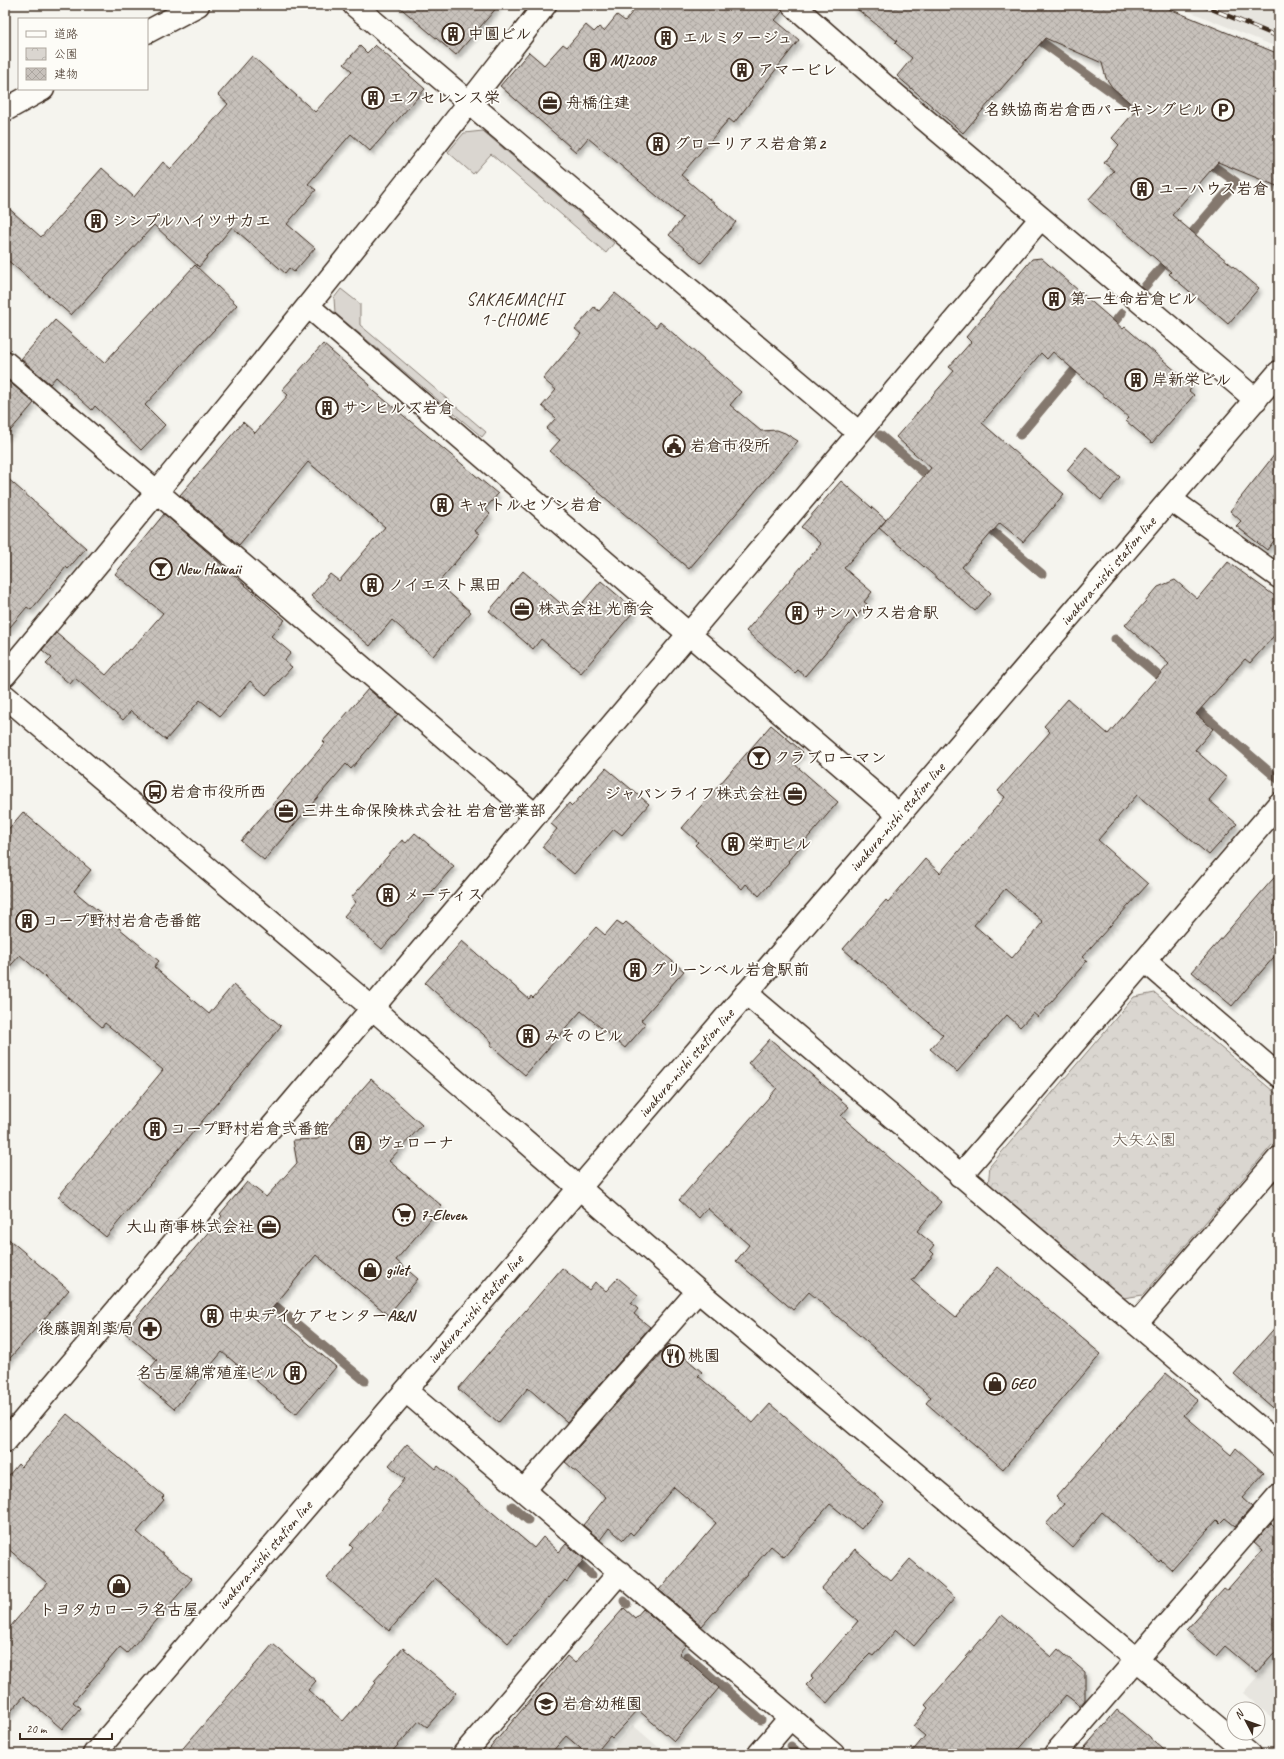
<svg xmlns="http://www.w3.org/2000/svg" width="1284" height="1759" viewBox="0 0 1284 1759" font-family="Caveat,'Klee One',sans-serif">
<style>
.built{fill:#e7e5df}
.green{fill:#dad6d0;stroke:#8a8077}
.park{fill:url(#park-crowns);stroke:#8a8077}
.lines{fill:none;stroke-linecap:round;stroke-linejoin:round}
.stream{stroke:#84786e;stroke-width:9}
.building{fill:url(#building-cross-hatch);stroke:#3b2a1e;fill-rule:evenodd;filter:url(#shadow)}
.minor-casing{stroke:#3b2a1e;stroke-width:25}
.major-casing{stroke:#3b2a1e;stroke-width:25}
.minor{stroke:#fdfcf7;stroke-width:22}
.major{stroke:#fdfcf7;stroke-width:22}
.rail-casing{stroke:#3b2a1e;stroke-width:4.5}
.rail{stroke:#fdfcf7;stroke-width:3;stroke-dasharray:9;stroke-linecap:butt}
.labels{text-anchor:middle;dominant-baseline:central;stroke-width:3.5;stroke-linejoin:round;paint-order:stroke}
.poi-label{font-size:16px;font-weight:bold;fill:#3b2a1e;stroke:#fdfcf7;text-anchor:start}
.street-label{font-size:16px;fill:#3b2a1e;stroke:#fdfcf7}
.park-label{font-size:16px;fill:#63554a;stroke:#fdfcf7}
.neighbourhood-label{font-size:17px;letter-spacing:1px;fill:#3b2a1e;stroke:#fdfcf7}
</style>
<defs>
<pattern id="park-crowns" width="20" height="18" patternUnits="userSpaceOnUse"><rect width="20" height="18" fill="#dad6d0"/><path d="M2 6a3 3 0 1 1 6 0M12 15a3 3 0 1 1 6 0" fill="none" stroke="#bcb8b2"/></pattern>
<pattern id="building-cross-hatch" width="8" height="8" patternUnits="userSpaceOnUse"><rect width="8" height="8" fill="#c7c1bb"/><path d="M0 0l8 8M0 8l8-8" fill="none" stroke="#aca6a0"/></pattern>
<filter id="shadow"><feDropShadow dx="2.5" dy="4.5" stdDeviation="2" flood-color="#0004"/></filter>
</defs>
<rect width="100%" height="100%" fill="#f5f4ee"/>
<filter id="ink" filterUnits="userSpaceOnUse"><feTurbulence type="fractalNoise" baseFrequency=".025" numOctaves="2"/><feDisplacementMap in="SourceGraphic" scale="8" xChannelSelector="R" yChannelSelector="G"/><feConvolveMatrix kernelMatrix="1 2 1 2 8 2 1 2 1" color-interpolation-filters="sRGB"/></filter>
<g filter="url(#ink)">
<!-- built -->
<path class="built" d="M1174 5H1279V48Z
M1279 1652V1724L1243 1693Z
M543 1683 614 1746 633 1725 666 1754H482Z"/>
<!-- green -->
<path class="green" d="M483 131 614 243 606 253 491 154 473 174 448 152 464 133Z
M341 289 360 304V325L486 432 482 437 335 313 334 298Z"/>
<!-- park -->
<path class="park" d="M1155 993 1279 1096V1137L1143 1295 1123 1298 988 1186 990 1166 1134 997Z"/>
<g class="lines">
<!-- stream -->
<path class="stream" d="M1032 35 1145 116
M1185 241 1236 182 1205 160
M1141 291 1171 256
M1108 330 1122 313
M880 435 935 482
M1020 435 1081 362
M984 524 1042 574
M1115 639 1167 683
M1190 703 1279 780
M266 1298 365 1381
M512 1506 528 1520
M571 1556 592 1575
M624 1601 627 1604
M687 1656 761 1720
M791 1746 800 1754"/>
</g>
<!-- building -->
<path class="building" d="M397 5H499L456 55Z
M638 5H781L783 11 775 20 799 40 734 123 729 119 681 175 736 222 701 263 669 235 683 218 588 138 576 152 500 86 529 52 544 65 563 44 567 47 586 25 594 32 599 27 604 31 617 15 625 21Z
M852 5H1160L1279 54V187L1218 162 1172 215 1259 288 1228 324 1169 274 1171 272 1088 200 1114 171 1104 163 1119 145 1112 138 1137 109 1112 87 1106 78 1102 63 1045 38 963 133 897 76 912 58 895 43 897 41Z
M375 45 425 89 370 151 351 134 308 184 316 190 287 224 315 248 294 272 289 268 285 273 232 227 199 267 154 225 71 315 5 258V205L41 237 102 168 134 197 163 162 171 169 228 104 218 95 252 56 315 112 352 71 344 64 360 46 367 53Z
M1041 258 1123 329 1125 327 1193 386 1189 391 1194 395 1152 443 1126 421 1129 418 1053 352 1047 359 1041 353 982 423 1064 494 1023 542 1000 523 962 567 991 593 975 611 879 528 931 468 896 437 954 371 949 367 971 342 966 337 1032 259Z
M195 265 237 305 145 405 165 425 141 450 95 406 92 410 56 377 50 384 21 359 55 320 104 363Z
M615 293 656 327 660 322 741 392 730 405 761 431 777 430 785 433 798 441 689 569 550 451 560 440 546 429 556 418 542 406 556 390 543 379 581 334 575 329 594 307 599 311Z
M323 344 370 385 369 387 498 494 485 509 490 514 475 531 479 534 438 583 471 612 433 656 392 620 370 646 311 596 330 574 339 581 385 527 308 462 239 545 180 495 243 422 255 433 288 395 282 390Z
M5 378 34 403 5 437Z
M1086 447 1120 477 1101 500 1067 470Z
M1279 449V534L1267 550 1236 526 1241 521 1230 511Z
M5 476 86 548 68 569 66 567 31 610 27 607 5 633Z
M841 481 886 520 844 568 872 592 864 602 867 604 805 676 798 670 795 673 746 631 821 544 801 527Z
M164 514 285 620 271 636 291 653 284 661 292 667 266 695 250 681 220 716 200 700 166 740 131 711 123 720 75 678 70 684 46 664 52 658 42 650 56 633 106 675 129 649 131 650 163 613 115 574Z
M1228 562 1279 599V630L1250 663 1245 659 1196 714 1213 729 1195 750 1227 778 1209 800 1237 824 1209 855 1137 795 1098 840 1148 884 1082 957 1087 961 1038 1017 1033 1013 1020 1027 1007 1015 957 1072 930 1049 943 1035 843 949 886 900 888 902 925 859 940 873 1005 797 998 791 1050 732 1044 726 1068 699 1108 734 1169 664 1125 625 1158 587 1175 580 1197 599ZM1005 889 1043 922 1012 958 974 925Z
M523 571 573 614 601 581 635 610 581 673 541 639 533 649 489 611Z
M368 689 398 714 351 769 346 764 264 860 241 841 325 743 323 741Z
M771 725 803 752 793 763 838 802 788 861 789 862 759 896 746 884 742 889 695 845 698 842 682 828Z
M606 768 649 804 622 835 614 829 574 874 542 847 557 829 551 824 569 803 572 806Z
M23 812 91 870 74 891 159 961 154 967 209 1014 233 985 281 1026 106 1237 58 1197 163 1070 105 1023 102 1027 20 955 5 972V833Z
M415 833 454 866 382 949 344 916 356 902 351 898 402 840 406 843Z
M1279 872V951L1232 1006 1192 972Z
M617 921 623 925 626 922 684 971 641 1020 646 1024 625 1048 581 1011 525 1075 490 1045 492 1042 425 983 462 941 529 999 531 996 533 998 596 927 605 935Z
M770 1039 849 1107 841 1116 941 1202 917 1231 934 1245 930 1250 934 1254 912 1281 956 1317 998 1267 1101 1354 1003 1469 926 1403 931 1397 809 1292 793 1310 736 1261 749 1245 707 1208 699 1218 679 1200 777 1088 748 1063Z
M371 1079 422 1125 389 1161 442 1206 396 1260 418 1279 388 1315 316 1255 270 1311 336 1367 296 1414 222 1352 174 1409 140 1380 157 1360 124 1332 222 1216 220 1214 247 1182 266 1197 297 1163 293 1140 318 1139Z
M5 1236 69 1290 5 1364Z
M562 1268 589 1290 595 1282 606 1291 618 1278 638 1295 631 1303 638 1309 634 1314 650 1327 567 1422 528 1388 498 1423 458 1389Z
M1279 1323V1413L1234 1374Z
M669 1344 702 1372 698 1376 753 1423 770 1404 884 1502 861 1529 830 1504 784 1557 771 1546 702 1626 659 1590 716 1523 674 1487 633 1535 630 1532 623 1540 609 1528 600 1540 583 1525 606 1497 565 1462Z
M1166 1373 1198 1400 1184 1415 1231 1455 1236 1448 1264 1473 1242 1498 1252 1507 1235 1526 1225 1518 1220 1523 1217 1520 1172 1570 1161 1560 1159 1562 1102 1512 1072 1547 1046 1524 1064 1504 1056 1497Z
M67 1414 164 1496 162 1498 164 1500 137 1532 192 1579 127 1653 120 1647 73 1702 80 1708 62 1729 24 1696 5 1718V1633L47 1583 5 1546V1480L18 1464 21 1467Z
M407 1444 436 1469 438 1466 534 1548 543 1537 559 1552 566 1544 584 1559 567 1582 565 1580 549 1598 548 1597 508 1643 435 1578 389 1631 327 1578 353 1548 350 1545 389 1501 387 1500 405 1479 389 1465Z
M1271 1523 1279 1530V1648L1257 1673 1225 1646 1216 1656 1186 1630 1224 1588 1227 1590 1262 1550 1254 1543Z
M855 1549 891 1581 910 1559 955 1598 914 1646 896 1630 873 1656 870 1654 860 1664 827 1703 806 1685 813 1678 811 1676 858 1621 821 1589Z
M624 1608 635 1618 643 1609 686 1645 679 1653 719 1688 674 1741 638 1710 612 1738 610 1736 595 1754H587L566 1736 550 1754H485L567 1656 575 1663Z
M1002 1615 1051 1657 1058 1649 1085 1672V1700L1080 1706 1066 1695 1014 1754H910L925 1736 913 1726 928 1708 925 1705Z
M273 1644 316 1681 308 1690 343 1721 376 1683 374 1681 403 1648 456 1693 427 1727 419 1721 390 1754H178Z
M1117 1710 1169 1754H1079Z"/>
<g class="lines">
<!-- minor casing -->
<g class="minor-casing">
<path id="minor" d="M354 5 859 433
M793 5 884 85 1256 400
M308 306 899 815
M5 362 535 815
M1170 499 1279 577
M5 675C189 455 370 232 545 5
M5 696 371 1007 698 1291 1249 1754
M1145 961 1279 1076
M746 993 1279 1445
M960 1176 1279 804
M1136 1324 1279 1158
M406 1391 833 1754
M5 1442 1041 218
M524 1490 698 1291
M464 1754 620 1572
M759 1754 790 1718
M1055 1754 1279 1495"/>
</g>
<!-- major casing -->
<g class="major-casing">
<g id="major">
<path d="M147 32 198 5"/>
<path d="M5 110 43 89"/>
<path id="s1" d="M94 1754 1279 372"/>
</g>
</g>
<!-- minor -->
<use href="#minor" class="minor"/>
<!-- major -->
<use href="#major" class="major"/>
<!-- rail casing -->
<g class="rail-casing">
<path id="rail" d="M1202 5 1279 37"/>
</g>
<!-- rail -->
<use href="#rail" class="rail"/>
</g>
</g>
<!-- icons -->
<defs>
<g id="building-ring" transform="scale(1.15)"><circle r="9.5" fill="#fdfcf7" stroke="#3b2a1e" stroke-width="1.5"/><path d="M-4-6H4V6H1V3H-1V6H-4ZM-2.5-4.3h1.7v1.8h-1.7ZM.8-4.3h1.7v1.8H.8ZM-2.5-1h1.7V.8h-1.7ZM.8-1h1.7V.8H.8Z" fill="#3b2a1e"/></g>
<g id="office-ring" transform="scale(1.15)"><circle r="9.5" fill="#fdfcf7" stroke="#3b2a1e" stroke-width="1.5"/><path d="M-6-3h4V-5.5h4V-3h4V5H-6ZM-1-4.5V-3h2v-1.5ZM-6 0V1H6V0Z" fill="#3b2a1e"/></g>
<g id="parking-ring" transform="scale(1.15)"><circle r="9.5" fill="#fdfcf7" stroke="#3b2a1e" stroke-width="1.5"/><path d="M-3.5-5.5H1a3.5 3.5 0 0 1 0 7H-1V5.5H-3.5ZM-1-3.4V-.6H.8a1.4 1.4 0 0 0 0-2.8Z" fill="#3b2a1e"/></g>
<g id="civic-ring" transform="scale(1.15)"><circle r="9.5" fill="#fdfcf7" stroke="#3b2a1e" stroke-width="1.5"/><path d="M-.6-6.5H3V-4.5H.6V-3L4-1V1h2V6H-6V1h2V-1L-.6-3ZM-1.2 2.5V6h2.4V2.5Z" fill="#3b2a1e"/></g>
<g id="bar-ring" transform="scale(1.15)"><circle r="9.5" fill="#fdfcf7" stroke="#3b2a1e" stroke-width="1.5"/><path d="M-6-5H6L.8 .8V4.5H3.5V6h-7V4.5H-.8V.8Z" fill="#3b2a1e"/></g>
<g id="bus-ring" transform="scale(1.15)"><circle r="9.5" fill="#fdfcf7" stroke="#3b2a1e" stroke-width="1.5"/><path d="M-5-6H5V4H4V6H2V4H-2V6H-4V4H-5ZM-3.5-4V0h7V-4ZM-3.5 1.2v1.5H-2V1.2ZM2 1.2v1.5H3.5V1.2Z" fill="#3b2a1e"/></g>
<g id="supermarket-ring" transform="scale(1.15)"><circle r="9.5" fill="#fdfcf7" stroke="#3b2a1e" stroke-width="1.5"/><path d="M-6-5.5h2.5l.6 2H6L4.5 2H-2.5L-4.4-4H-6ZM-1.5 3.2a1.3 1.3 0 1 0 .1 0ZM3 3.2a1.3 1.3 0 1 0 .1 0Z" fill="#3b2a1e"/></g>
<g id="shop-ring" transform="scale(1.15)"><circle r="9.5" fill="#fdfcf7" stroke="#3b2a1e" stroke-width="1.5"/><path d="M-5-2.5h2.3a2.7 3.5 0 0 1 5.4 0H5L5.5 6h-11ZM-1.5-2.5h3a1.5 2.3 0 0 0-3 0Z" fill="#3b2a1e"/></g>
<g id="pharmacy-ring" transform="scale(1.15)"><circle r="9.5" fill="#fdfcf7" stroke="#3b2a1e" stroke-width="1.5"/><path d="M-2-6h4v4h4v4h-4v4h-4v-4h-4v-4h4Z" fill="#3b2a1e"/></g>
<g id="restaurant-ring" transform="scale(1.15)"><circle r="9.5" fill="#fdfcf7" stroke="#3b2a1e" stroke-width="1.5"/><path d="M-5-6h1v4h1v-4h1v4h1v-4h1v5L-1.5 .5V6h-2V.5L-5-1ZM5-6V6H3V1.5H1.5Q1.5-4 5-6Z" fill="#3b2a1e"/></g>
<g id="school-ring" transform="scale(1.15)"><circle r="9.5" fill="#fdfcf7" stroke="#3b2a1e" stroke-width="1.5"/><path d="M0-5L7-2L0 1L-7-2ZM-4 1L0 2.5L4 1V4Q0 6-4 4Z" fill="#3b2a1e"/></g>
</defs>
<g fill-rule="evenodd">
<use href="#building-ring" x="453" y="34"/>
<use href="#building-ring" x="666" y="38"/>
<use href="#building-ring" x="595" y="60"/>
<use href="#building-ring" x="742" y="70"/>
<use href="#building-ring" x="373" y="98"/>
<use href="#office-ring" x="550" y="103"/>
<use href="#parking-ring" x="1223" y="110"/>
<use href="#building-ring" x="658" y="144"/>
<use href="#building-ring" x="1142" y="189"/>
<use href="#building-ring" x="96" y="221"/>
<use href="#building-ring" x="1054" y="299"/>
<use href="#building-ring" x="1136" y="380"/>
<use href="#building-ring" x="327" y="408"/>
<use href="#civic-ring" x="674" y="446"/>
<use href="#building-ring" x="442" y="505"/>
<use href="#bar-ring" x="161" y="569"/>
<use href="#building-ring" x="372" y="585"/>
<use href="#office-ring" x="522" y="609"/>
<use href="#building-ring" x="797" y="613"/>
<use href="#bar-ring" x="759" y="758"/>
<use href="#bus-ring" x="155" y="792"/>
<use href="#office-ring" x="795" y="794"/>
<use href="#office-ring" x="286" y="811"/>
<use href="#building-ring" x="733" y="844"/>
<use href="#building-ring" x="388" y="895"/>
<use href="#building-ring" x="27" y="921"/>
<use href="#building-ring" x="635" y="970"/>
<use href="#building-ring" x="528" y="1036"/>
<use href="#building-ring" x="155" y="1129"/>
<use href="#building-ring" x="360" y="1143"/>
<use href="#supermarket-ring" x="404" y="1215"/>
<use href="#office-ring" x="269" y="1227"/>
<use href="#shop-ring" x="370" y="1270"/>
<use href="#building-ring" x="212" y="1316"/>
<use href="#pharmacy-ring" x="150" y="1329"/>
<use href="#restaurant-ring" x="673" y="1356"/>
<use href="#building-ring" x="295" y="1373"/>
<use href="#shop-ring" x="995" y="1384"/>
<use href="#shop-ring" x="119" y="1586"/>
<use href="#school-ring" x="546" y="1704"/>
</g>
<g class="labels">
<!-- poi labels -->
<g class="poi-label">
<text x="468" y="34">中圓ビル</text>
<text x="682" y="38">エルミタージュ</text>
<text x="610" y="60">MJ2008</text>
<text x="758" y="70">アマービレ</text>
<text x="388" y="98">エクセレンス栄</text>
<text x="566" y="103">舟橋住建</text>
<text x="1208" y="110" text-anchor="end">名鉄協商岩倉西パーキングビル</text>
<text x="674" y="144">グローリアス岩倉第2</text>
<text x="1158" y="189">ユーハウス岩倉</text>
<text x="112" y="221">シンプルハイツサカエ</text>
<text x="1070" y="299">第一生命岩倉ビル</text>
<text x="1152" y="380">岸新栄ビル</text>
<text x="342" y="408">サンヒルズ岩倉</text>
<text x="690" y="446">岩倉市役所</text>
<text x="458" y="505">キャトルセゾン岩倉</text>
<text x="176" y="569">New Hawaii</text>
<text x="388" y="585">ノイエスト黒田</text>
<text x="538" y="609">株式会社 光商会</text>
<text x="812" y="613">サンハウス岩倉駅</text>
<text x="774" y="758">クラブローマン</text>
<text x="170" y="792">岩倉市役所西</text>
<text x="780" y="794" text-anchor="end">ジャパンライフ株式会社</text>
<text x="302" y="811">三井生命保険株式会社 岩倉営業部</text>
<text x="748" y="844">栄町ビル</text>
<text x="404" y="895">メーティス</text>
<text x="42" y="921">コープ野村岩倉壱番館</text>
<text x="650" y="970">グリーンベル岩倉駅前</text>
<text x="544" y="1036">みそのビル</text>
<text x="170" y="1129">コープ野村岩倉弐番館</text>
<text x="376" y="1143">ヴェローナ</text>
<text x="420" y="1215">7-Eleven</text>
<text x="254" y="1227" text-anchor="end">大山商事株式会社</text>
<text x="386" y="1270">gilet</text>
<text x="228" y="1316">中央デイケアセンターA&amp;N</text>
<text x="134" y="1329" text-anchor="end">後藤調剤薬局</text>
<text x="688" y="1356">桃園</text>
<text x="280" y="1373" text-anchor="end">名古屋綿常殖産ビル</text>
<text x="1010" y="1384">GEO</text>
<text x="119" y="1610" text-anchor="middle">トヨタカローラ名古屋</text>
<text x="562" y="1704">岩倉幼稚園</text>
</g>
<!-- street labels -->
<g class="street-label">
<text stroke="none"><textPath href="#s1" startOffset="1558">iwakura-nishi station line</textPath></text>
<text stroke="none"><textPath href="#s1" startOffset="1234">iwakura-nishi station line</textPath></text>
<text stroke="none"><textPath href="#s1" startOffset="910">iwakura-nishi station line</textPath></text>
<text stroke="none"><textPath href="#s1" startOffset="586">iwakura-nishi station line</textPath></text>
<text stroke="none"><textPath href="#s1" startOffset="262">iwakura-nishi station line</textPath></text>
</g>
<!-- park labels -->
<g class="park-label">
<text x="1144" y="1140">大矢公園</text>
</g>
<!-- neighbourhood labels -->
<g class="neighbourhood-label">
<text x="515" y="299">SAKAEMACHI<tspan x="515" dy="20">1-CHOME</tspan></text>
</g>
</g>
<!-- margin -->
<rect width="1284" height="1759" fill="none" stroke="#fdfcf7" stroke-width="20"/>
<rect x="10" y="10" width="1264" height="1739" fill="none" stroke="#3b2a1e" stroke-width="1.5" filter="url(#ink)"/>
<!-- legend -->
<rect x="18" y="18" width="130" height="72" fill="#fdfcf7" stroke="#afa8a0"/>
<rect x="26" y="31" width="20" height="6" fill="#fdfcf7" stroke="#afa8a0"/>
<text x="54" y="38" font-size="12" fill="#3b2a1e">道路</text>
<rect x="26" y="48" width="20" height="12" fill="url(#park-crowns)" stroke="#afa8a0"/>
<text x="54" y="58" font-size="12" fill="#3b2a1e">公園</text>
<rect x="26" y="68" width="20" height="12" fill="url(#building-cross-hatch)" stroke="#afa8a0"/>
<text x="54" y="78" font-size="12" fill="#3b2a1e">建物</text>
<!-- north arrow -->
<g transform="translate(1246 1721) rotate(311)"><circle r="19" fill="#fdfcf7" stroke="#afa8a0"/>
<path d="M0-3L7 15L0 10L-7 15Z" fill="#3b2a1e"/>
<text y="-6" font-size="11" font-weight="bold" text-anchor="middle" fill="#3b2a1e">N</text>
</g>
<!-- scale -->
<path d="M20 1733v6h92v-6" fill="none" stroke="#3b2a1e" stroke-width="2"/>
<text x="26" y="1733" font-size="12" fill="#3b2a1e" stroke="#fdfcf7" stroke-width="3" paint-order="stroke">20 m</text>
</svg>
